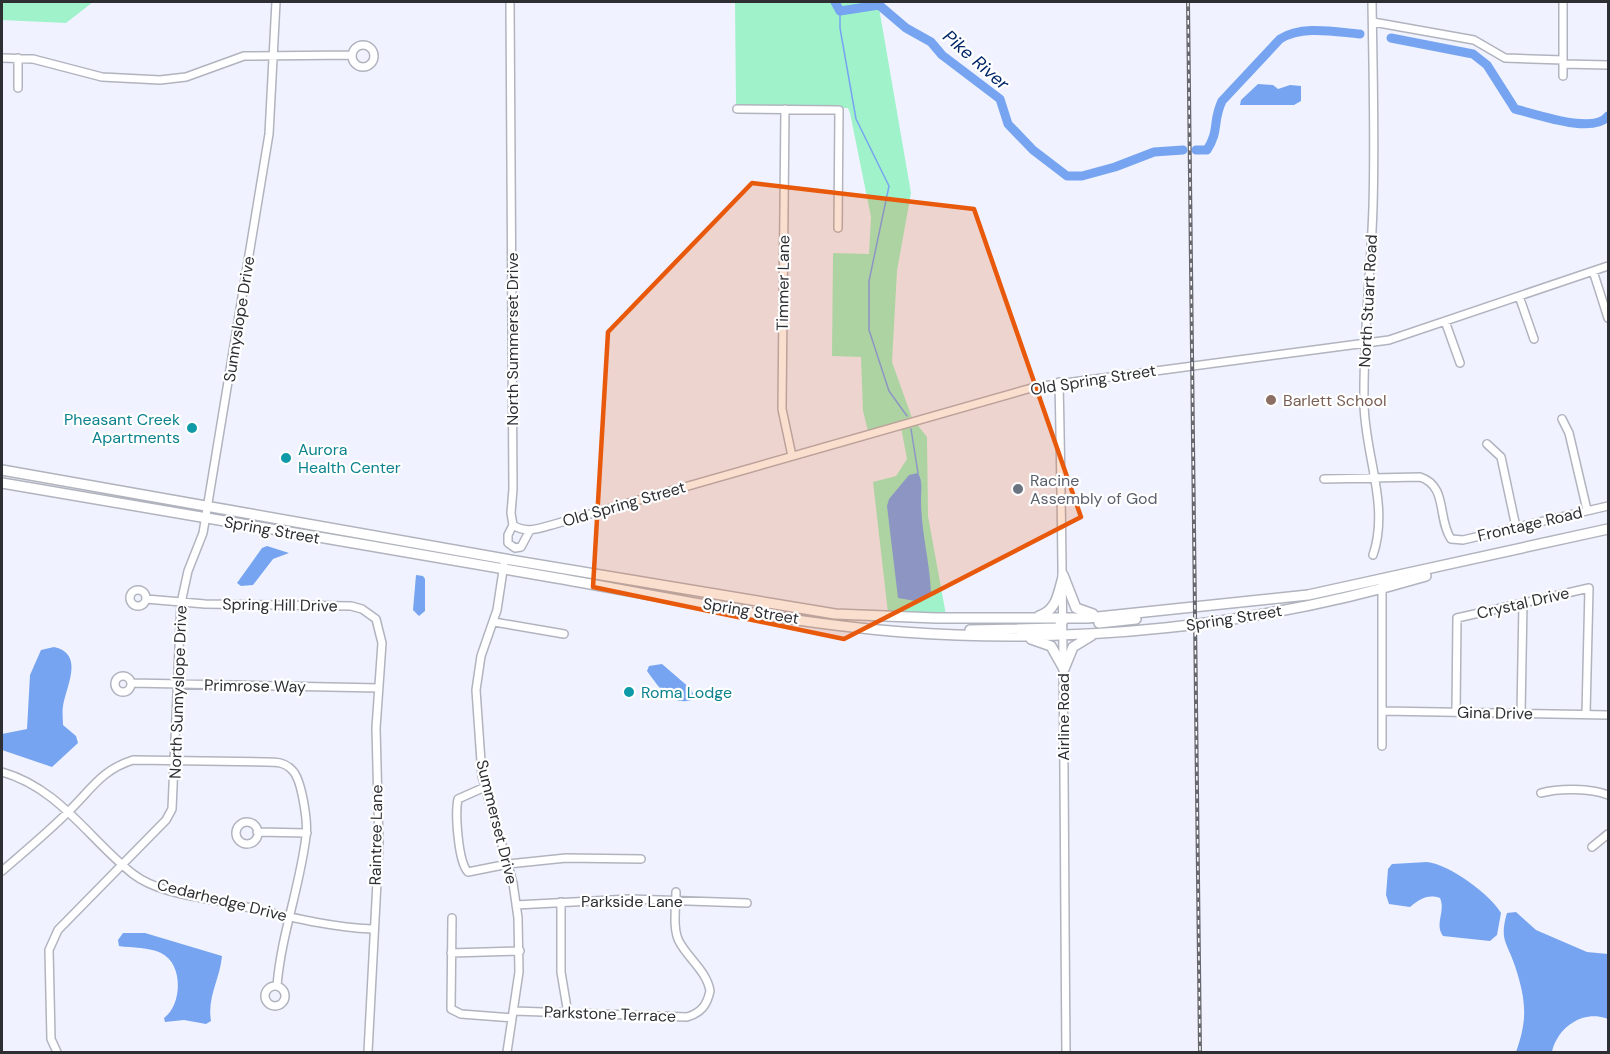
<svg xmlns="http://www.w3.org/2000/svg" width="1610" height="1054" viewBox="0 0 1610 1054" font-family="'DM Sans',sans-serif">
<style>
.green{fill:#a0f2ca}
.water{fill:#77a4f1}
.lines{fill:none;stroke-linecap:round;stroke-linejoin:round}
.stream{stroke:#77a4f1;stroke-width:1.5}
.river{stroke:#77a4f1;stroke-width:9}
.minor-casing{stroke:#b1b4be;stroke-width:10}
.major-casing{stroke:#b1b4be;stroke-width:12}
.minor{stroke:#fff;stroke-width:7}
.major{stroke:#fff;stroke-width:9}
.rail-casing{stroke:#67686f;stroke-width:4}
.rail{stroke:#fff;stroke-width:1.5;stroke-dasharray:4.5;stroke-linecap:butt}
.marked{fill:#e8590c;fill-opacity:0.2;stroke:#e8590c;stroke-width:4.5;stroke-linejoin:round}
.education-dot{fill:#8d6e63;stroke:#fff;stroke-width:2}
.culture-dot{fill:#0f9aa8;stroke:#fff;stroke-width:2}
.worship-dot{fill:#6b7280;stroke:#fff;stroke-width:2}
.labels{text-anchor:middle;dominant-baseline:central;stroke-width:4.5;stroke-linejoin:round;paint-order:stroke}
.street-label{font-size:16px;fill:#2e2f33;stroke:#fff}
.education-label{font-size:16px;fill:#785e54;stroke:#fff;text-anchor:start}
.culture-label{font-size:16px;fill:#0d838f;stroke:#fff;text-anchor:start}
.worship-label{font-size:16px;fill:#5b616d;stroke:#fff;text-anchor:start}
.water-label{font-size:18px;font-style:italic;fill:#002667;stroke:#fff}
</style>
<rect width="100%" height="100%" fill="#f0f3ff"/>
<!-- green -->
<path class="green" d="M2 2H93L66 23 2 20Z
M735 2H878L911 193 897 271 892 362 912 418 927 437 928 516 946 615 888 613 873 482 896 476 907 459 900 422 868 431 863 411 861 357 832 356 833 253 869 254 871 217 850 113 848 108 736 107Z"/>
<!-- water -->
<path class="water" d="M1258 84 1273 85 1278 89 1290 85 1301 86V101L1294 105H1240L1241 100Z
M918 473C923 481 921 491 921 500 921 532 930 562 931 593L921 602 898 598 887 506 889 499 909 475Z
M267 546 289 553 273 559 253 585 241 586 237 583 262 548Z
M416 575 423 576 425 579V611L419 616 413 610Z
M54 647C85 654 66 686 63 706 62 712 63 719 63 725L76 736 78 743 52 767 2 750V734L27 729 30 675 41 650Z
M662 664 691 689 695 699C671 708 659 687 647 671L649 666Z
M1427 862C1449 864 1491 895 1501 913L1497 935 1490 941 1443 936C1434 923 1446 912 1440 898 1427 894 1420 899 1410 907L1389 904 1386 895 1388 869 1392 864Z
M1516 912 1536 930 1587 952 1608 954V1019C1583 1009 1557 1028 1552 1052H1516C1528 1019 1526 1000 1515 966 1507 942 1499 940 1507 913Z
M123 933H145L222 956C220 979 207 997 211 1021L206 1024 184 1020 165 1022 164 1018C182 1005 184 964 161 953 149 947 132 948 119 946L118 940Z"/>
<g class="lines">
<!-- stream -->
<path class="stream" d="M840 11V28L856 119 889 186 869 281V330L889 391 907 416
M911 429 918 473"/>
<!-- river -->
<path class="river" d="M835 2 840 11 879 5 906 28 931 42 942 55 1000 99 1008 124 1033 150 1067 176H1082L1115 167 1154 152 1183 150
M1391 38 1473 54 1487 65 1515 109C1536 114 1594 135 1608 116
M1196 150H1207C1220 130 1212 122 1222 101L1280 39C1302 25 1335 32 1360 34"/>
<!-- minor casing -->
<g class="minor-casing">
<path id="minor" d="M510 2 513 489 511 513 513 525 508 535V543L515 548 521 547 530 530
M1372 2C1373 70 1375 138 1373 207 1371 272 1363 337 1364 402 1364 453 1390 505 1373 555
M1563 2V76
M1373 22 1474 40 1505 58 1563 60
M352 56a11 11 0 1 1 22 0a11 11 0 1 1-22 0Z
M2 58 33 59 102 77 160 80 186 77 244 56 352 55
M1563 64 1608 65
M18 88V58
M737 109 839 110 838 228
M785 109 782 409 792 456
M1593 271 1608 318
M1519 296 1534 339
M1445 321 1460 363
M1059 382C1064 606 1064 829 1066 1052
M1562 419 1569 433 1587 510
M1487 444 1501 457 1516 527
M1324 479 1420 477C1448 486 1437 518 1451 539L1463 540 1608 506
M513 525C526 534 540 528 555 524L1035 387 1389 340 1608 266
M504 564 497 610 481 656 476 690 482 776 513 883 518 918 519 972 507 1052
M1382 584V746
M130 598a8 8 0 1 1 16 0a8 8 0 1 1-16 0Z
M146 599 205 604 351 606 362 609 376 619 382 643 376 728 379 844 368 1052
M494 622 564 634
M115 684a8 8 0 1 1 16 0a8 8 0 1 1-16 0Z
M131 683 379 688
M1382 711 1608 715
M1456 712 1457 618 1589 588 1586 714
M1521 713 1523 603
M2 772C59 788 89 839 133 874 159 894 202 897 233 904 279 914 325 927 372 929
M485 787 458 799C455 813 458 862 468 872L508 864 566 858 641 859
M1541 793C1559 788 1591 788 1608 795
M236 833a11 11 0 1 1 22 0a11 11 0 1 1-22 0Z
M257 832 307 833
M1592 847 1608 834
M2 871C24 852 47 833 68 812 91 790 101 770 133 760L266 762C276 762 285 762 292 770 302 779 308 823 306 836 300 887 281 935 277 986
M561 902V972L568 1014
M516 905 630 899 747 903
M452 918 451 1009 461 1014 512 1018
M451 953 520 951
M265 996a10 10 0 1 1 20 0a10 10 0 1 1-20 0Z
M514 1011 687 1017C701 1013 707 1005 710 991 707 972 689 959 680 943 672 930 676 908 676 892
M57 1052 51 1039 49 950 58 930 166 820 172 809 181 603 188 571 203 533 269 134 276 2"/>
</g>
<!-- major casing -->
<g class="major-casing">
<path id="major" d="M2 470 505 559 835 614 936 618H1088L1308 595 1608 529
M2 483C183 513 364 545 545 576 663 596 783 623 903 632 1079 645 1257 626 1426 576
M1063 575 1076 608 1093 614
M1039 616C1057 610 1058 594 1063 577
M1099 623 1136 619
M970 630 1058 628 1064 619
M1031 639 1051 646 1064 669
M1064 669 1073 647 1091 636"/>
</g>
<!-- minor -->
<use href="#minor" class="minor"/>
<!-- major -->
<use href="#major" class="major"/>
<!-- rail casing -->
<g class="rail-casing">
<path id="rail" d="M1188 2 1200 1052"/>
</g>
<!-- rail -->
<use href="#rail" class="rail"/>
</g>
<!-- marked area -->
<path class="marked" d="M752 183 974 209 1081 517 844 639 593 587 608 332Z"/>
<!-- markers -->
<circle class="education-dot" cx="1271" cy="400" r="6"/>
<g class="culture-dot">
<circle cx="192" cy="428" r="6"/>
<circle cx="286" cy="458" r="6"/>
<circle cx="629" cy="692" r="6"/>
</g>
<circle class="worship-dot" cx="1018" cy="489" r="6"/>
<g class="labels">
<!-- street labels -->
<g class="street-label">
<text transform="translate(783 283) rotate(-89)">Timmer Lane</text>
<text transform="translate(1368 301) rotate(-87)">North Stuart Road</text>
<text transform="translate(239 319) rotate(-81)">Sunnyslope Drive</text>
<text transform="translate(512 339) rotate(-90)">North Summerset Drive</text>
<text transform="translate(1093 380) rotate(-9)">Old Spring Street</text>
<text transform="translate(624 504) rotate(-16)">Old Spring Street</text>
<text transform="translate(1530 524) rotate(-13)">Frontage Road</text>
<text transform="translate(272 530) rotate(10)">Spring Street</text>
<text transform="translate(1523 603) rotate(-13)">Crystal Drive</text>
<text transform="translate(280 605) rotate(1)">Spring Hill Drive</text>
<text transform="translate(751 611) rotate(9)">Spring Street</text>
<text transform="translate(1234 618) rotate(-9)">Spring Street</text>
<text transform="translate(255 686) rotate(1)">Primrose Way</text>
<text transform="translate(178 692) rotate(-88)">North Sunnyslope Drive</text>
<text transform="translate(1495 713) rotate(1)">Gina Drive</text>
<text transform="translate(1063 717) rotate(-90)">Airline Road</text>
<text transform="translate(497 822) rotate(76)">Summerset Drive</text>
<text transform="translate(376 835) rotate(-89)">Raintree Lane</text>
<text transform="translate(222 900) rotate(14)">Cedarhedge Drive</text>
<text x="632" y="901">Parkside Lane</text>
<text transform="translate(610 1014) rotate(2)">Parkstone Terrace</text>
</g>
<!-- education labels -->
<g class="education-label">
<text x="1283" y="400">Barlett School</text>
</g>
<!-- culture labels -->
<g class="culture-label">
<text x="180" y="419" text-anchor="end">Pheasant Creek<tspan x="180" dy="18">Apartments</tspan></text>
<text x="298" y="449">Aurora<tspan x="298" dy="18">Health Center</tspan></text>
<text x="641" y="692">Roma Lodge</text>
</g>
<!-- worship labels -->
<g class="worship-label">
<text x="1030" y="480">Racine<tspan x="1030" dy="18">Assembly of God</tspan></text>
</g>
<!-- water labels -->
<g class="water-label">
<text transform="translate(976 60) rotate(41)">Pike River</text>
</g>
</g>
<!-- border -->
<rect width="1610" height="1054" fill="none" stroke="#2e2f33" stroke-width="6"/>
</svg>
